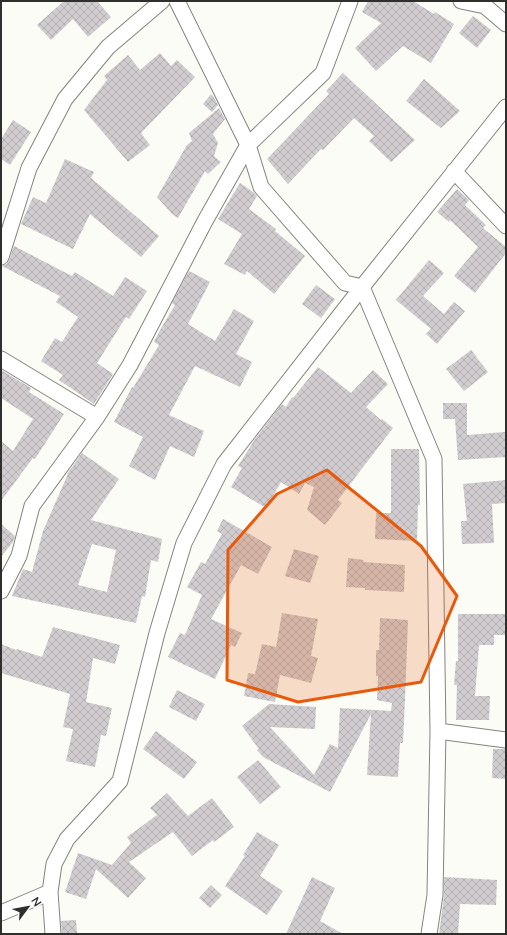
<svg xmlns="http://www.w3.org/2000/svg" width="507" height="935" viewBox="0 0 507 935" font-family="Lato,sans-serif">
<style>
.building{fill:url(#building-cross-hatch);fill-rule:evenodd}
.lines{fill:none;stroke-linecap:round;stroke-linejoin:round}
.minor-casing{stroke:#84847f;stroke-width:17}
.minor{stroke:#fff;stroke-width:15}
.marked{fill:#e8590c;fill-opacity:0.2;stroke:#e8590c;stroke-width:3;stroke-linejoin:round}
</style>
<defs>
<pattern id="building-cross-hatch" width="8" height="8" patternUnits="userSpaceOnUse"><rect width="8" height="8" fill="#d1cccf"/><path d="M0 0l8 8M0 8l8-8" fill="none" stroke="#b4b0b2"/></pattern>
</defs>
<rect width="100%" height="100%" fill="#fbfcf6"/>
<!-- building -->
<path class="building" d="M64 1H97L111 17 88 37 73 19 51 40 37 25Z
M368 1H413L434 14 435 12 454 24 431 63 403 46 376 71 355 48 381 23 362 12Z
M473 16 491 30 477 48 459 33Z
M160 53 171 66 177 60 195 77 141 133 150 145 128 162 84 110 107 80 104 76 128 55 140 70Z
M343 73 415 140 391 162 369 141 374 136 354 118 323 150 321 149 288 184 267 159 329 94 326 91Z
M424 79 460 111 441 128 406 101Z
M211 94 214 97 218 105 212 112 203 104Z
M219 108 225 119 213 134 218 143 214 156 221 162 208 174 205 171 178 218 172 214 157 197 187 145 192 141 189 133Z
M13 120 31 132 10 165 1 159V139Z
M65 159 94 172 91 178 159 236 141 257 90 214 73 249 21 224 33 197 46 203Z
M240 183 253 192 257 196 249 209 276 229 275 231 305 256 274 294 247 271 245 275 224 264 242 234 218 219Z
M457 189 469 200 465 205 486 225 483 228 506 247V253L475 293 454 276 478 247 450 220 449 222 437 212Z
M14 246 72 276 75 272 113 296 125 277 147 291 129 319 126 317 97 363 113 374 94 404 59 380 63 375 41 361 55 338 62 342 78 317 56 302 60 296 2 266 7 264 9 260Z
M429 260 444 273 423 296 444 314 454 302 465 311 437 344 426 334 431 329 396 300Z
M189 271 210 282 188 324 215 341 234 309 254 321 236 354 252 362 240 387 195 366 169 415 204 431 194 457 170 446 155 480 129 466 143 437 114 422 132 387 133 388 159 345 154 342 160 330 175 305 172 303Z
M316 285 335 299 321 318 302 304Z
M471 350 488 372 464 391 446 369Z
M318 367 351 393 373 370 388 384 366 407 381 420 382 419 393 428 338 500 342 503 325 525 307 510 314 487 305 483 299 494 281 482 266 508 231 487 242 468 238 466 255 439 282 404 286 407 292 397 293 398Z
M1 370 31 388 29 392 64 414 35 459 33 458 1 501V441L13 451 33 419 1 398Z
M443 403H467V435L505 432 506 457 458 460 455 419H443Z
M391 449H419L420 505H418L417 541 375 539 376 513H391Z
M82 453 119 479 91 520 162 539 158 562 151 560 145 597 142 596 136 623 12 596 23 569 32 572 43 531 68 474H67ZM92 544 116 550 107 592 78 585Z
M506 480V503L492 504 494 543 462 544 461 521H467L463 484Z
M223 519 272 547 258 574 241 565 211 619 242 633 235 647 231 645 215 679 168 657 180 633 185 635 202 595 187 587 201 562 205 564 222 534 217 531Z
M1 524 15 536 13 542 1 557Z
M294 549 319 556 310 583 285 576Z
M348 558 364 560 363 562 405 565 404 592 365 590V588L346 587Z
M282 613 318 619 311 656 318 658 311 683 280 675 275 702 244 696 248 673 255 674 262 644 276 647Z
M458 614H506V635H494V645H479L475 696H490L489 720H456L457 685H454L456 661H458Z
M380 618 408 620 405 700 403 743H400L398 777 367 775 371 714 330 792 263 757 257 750 259 749 242 726 269 704 316 707 315 729 270 727 314 775 330 744 338 748 340 708 391 711 392 703 377 700 378 676H376V650H379Z
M53 627 120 645 115 664 93 658 86 702 112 708 106 736 101 735 95 767 66 761 73 729 63 727 70 694 1 673V644L16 650 17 649 42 657Z
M177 690 205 704 196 721 169 707Z
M156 731 197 762 184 779 143 749Z
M493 749H506V779L492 778Z
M258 760 281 787 260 804 237 777Z
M167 793 188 816 212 798 234 827 214 842 213 840 192 856 173 832 129 862 146 878 128 898 96 869 86 899 65 892 78 853 112 865 131 843 127 837 157 815 150 808Z
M257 832 279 845 260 876 283 891 267 915 225 886 245 856 243 855Z
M312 877 335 888 320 921 343 934H286Z
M444 877 497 880 496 905 460 904 458 934H439L444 896Z
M211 885 222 895 210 908 199 898Z
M76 920 77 933 62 934 61 921Z"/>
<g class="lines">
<!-- minor casing -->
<g class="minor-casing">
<path id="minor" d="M177 1 248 145 261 187 345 283 362 287 434 459 438 731 435 895 429 934
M461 1 485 6 506 24
M454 171 506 226
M1 257 29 168 65 99 108 47 162 1
M1 359 97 417
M1 591 19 556 32 506 97 417 130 365 205 221 248 145 323 73 350 1
M438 731 506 740
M1 913 50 892
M53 934 50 892 54 864 67 839 120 781 157 633 184 543 224 464 362 287 506 107"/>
</g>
<!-- minor -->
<use href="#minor" class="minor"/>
</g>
<!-- marked area -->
<path class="marked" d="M327 470 421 546 457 596 421 682 298 702 227 680 228 550 277 494Z"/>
<!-- border -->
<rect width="507" height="935" fill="none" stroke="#2f2f2d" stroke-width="4"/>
<!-- north arrow -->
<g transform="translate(28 907) rotate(58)" stroke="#ffffff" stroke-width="3" paint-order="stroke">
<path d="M0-3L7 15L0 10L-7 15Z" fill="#2f2f2d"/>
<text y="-6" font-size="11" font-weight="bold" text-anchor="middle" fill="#2f2f2d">N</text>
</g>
</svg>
